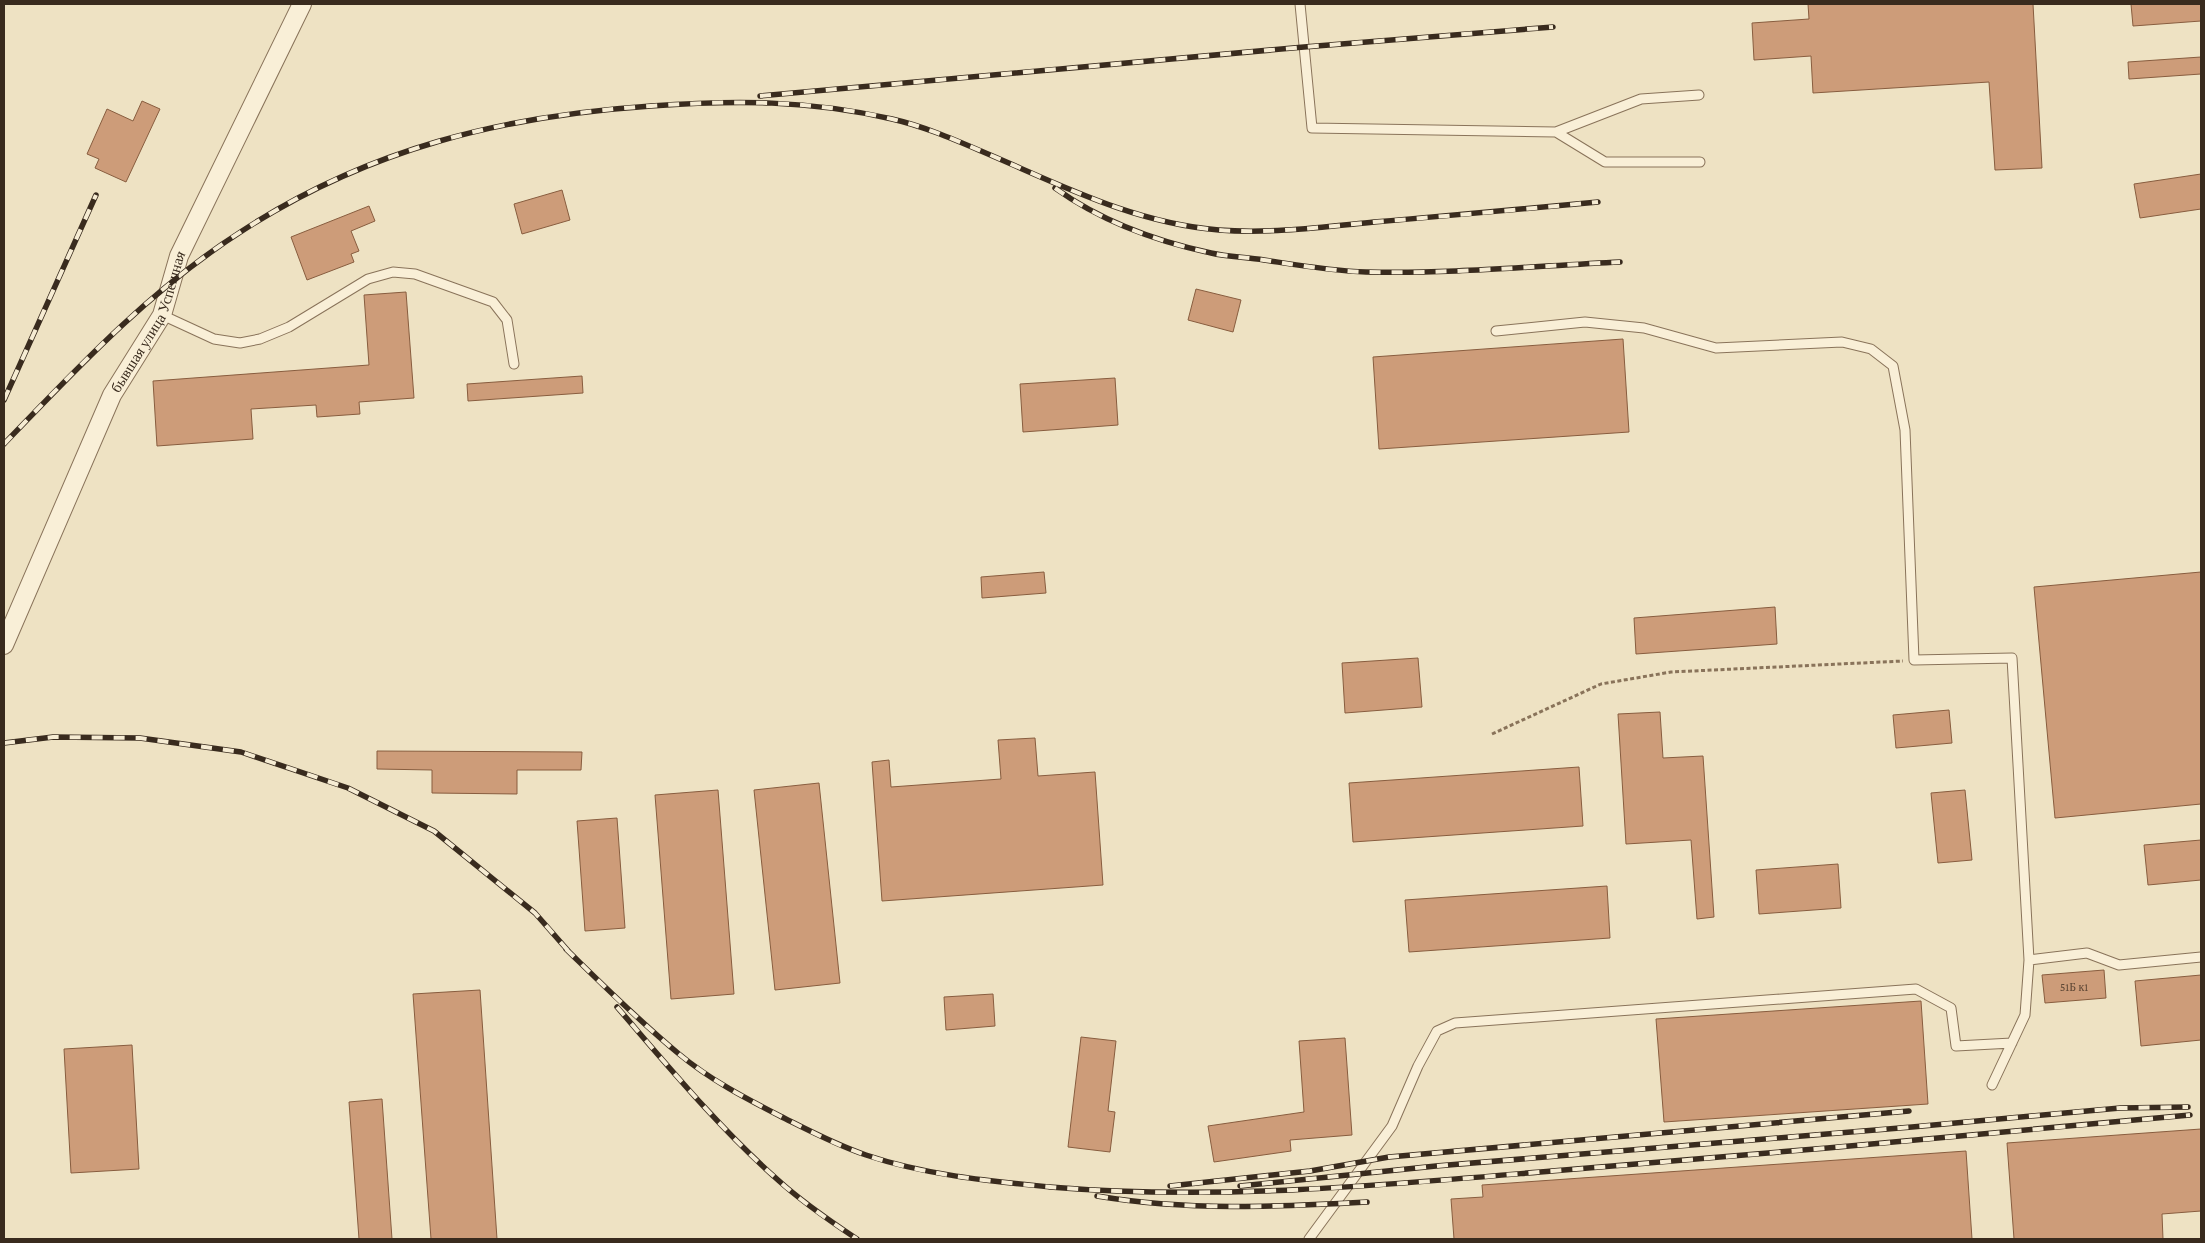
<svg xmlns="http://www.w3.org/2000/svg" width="2205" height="1243" viewBox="0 0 2205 1243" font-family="'Crimson Pro',serif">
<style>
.building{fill:#cd9c79;stroke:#885d3f}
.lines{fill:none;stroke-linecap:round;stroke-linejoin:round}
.lane-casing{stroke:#89735a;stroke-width:11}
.street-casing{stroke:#89735a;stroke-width:20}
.path{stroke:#89735a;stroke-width:3;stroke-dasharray:4 2.5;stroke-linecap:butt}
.lane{stroke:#f9efd7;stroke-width:9}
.street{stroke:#f9efd7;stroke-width:18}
.rail-casing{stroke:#392b1e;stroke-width:5.5}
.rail{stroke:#f6ecd3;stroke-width:4;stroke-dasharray:11;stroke-linecap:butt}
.labels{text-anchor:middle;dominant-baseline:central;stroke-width:4.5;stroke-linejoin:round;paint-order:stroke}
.number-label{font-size:12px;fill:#5e4735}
.street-label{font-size:15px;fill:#392b1e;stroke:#f6ecd3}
</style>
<rect width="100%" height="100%" fill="#eee2c3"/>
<!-- building -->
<path class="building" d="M1808 4H2033L2042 168 1995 170 1989 82 1813 93 1811 56 1754 60 1752 23 1809 19Z
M2131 4H2201V21L2133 26Z
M2201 57V74L2129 79 2128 62Z
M142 101 160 109 126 182 95 168 99 159 87 154 107 109 133 121Z
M2201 174V209L2140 218 2134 184Z
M562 190 570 220 522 234 514 204Z
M369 206 375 221 351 231 359 251 351 254 354 262 307 280 291 237Z
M1196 289 1241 300 1233 332 1188 320Z
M406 292 414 398 359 402 360 414 317 417 316 405 251 409 253 439 157 446 153 381 369 365 364 295Z
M1623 339 1629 432 1379 449 1373 357Z
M582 376 583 393 468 401 467 384Z
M1115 378 1118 425 1023 432 1020 384Z
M1044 572 1046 593 982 598 981 577Z
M2201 572V804L2055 818 2034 587Z
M1775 607 1777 644 1636 654 1634 618Z
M1418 658 1422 707 1345 713 1342 663Z
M1949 710 1952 743 1896 748 1893 715Z
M1660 712 1663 758 1703 756 1714 917 1697 919 1691 840 1626 844 1618 714Z
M1035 738 1038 776 1095 772 1103 885 882 901 872 762 889 760 891 787 1001 779 998 740Z
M377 751 582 752 581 770H517V794L432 793V770L377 769Z
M1579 767 1583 826 1353 842 1349 783Z
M819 783 840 983 775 990 754 790Z
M718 790 734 994 671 999 655 795Z
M1965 790 1972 860 1938 863 1931 793Z
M617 818 625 928 585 931 577 821Z
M2201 840V880L2148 885 2144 845Z
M1838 864 1841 908 1759 914 1756 870Z
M1607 886 1610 938 1409 952 1405 900Z
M2104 970 2106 998 2045 1003 2042 975Z
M2201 975V1040L2141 1046 2135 981Z
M480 990 497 1239H431L413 994Z
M993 994 995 1026 946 1030 944 997Z
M1921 1001 1928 1104 1664 1122 1656 1019Z
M1081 1037 1116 1041 1108 1111 1115 1112 1110 1152 1068 1147Z
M1345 1038 1352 1135 1290 1140 1291 1151 1214 1162 1208 1126 1304 1112 1299 1041Z
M132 1045 139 1169 71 1173 64 1049Z
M382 1099 392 1239H359L349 1102Z
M2201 1129V1211L2162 1214 2163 1239H2014L2007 1143Z
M1966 1151 1972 1239H1454L1451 1199 1483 1197 1482 1185Z"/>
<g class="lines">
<!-- lane casing -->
<g class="lane-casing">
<path id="lane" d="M1300 4 1312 128 1556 132 1605 162H1700
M1556 132 1641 99 1699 95
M162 315 214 339 240 343 260 339 289 327 368 279 393 272 415 274 493 302 507 320 514 364
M1496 331 1585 322 1644 328 1716 348 1842 342 1871 349 1893 366 1905 430 1914 660 2012 658 2029 960 2025 1015 1992 1085
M2029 960 2087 953 2119 965 2201 957
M1309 1239 1392 1126 1418 1066 1437 1031 1455 1023 1916 989 1951 1008 1956 1046 2012 1043"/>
</g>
<!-- street casing -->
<g class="street-casing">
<g id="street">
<path id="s1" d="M4 645 112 395 162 315 179 256 302 4"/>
</g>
</g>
<!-- path -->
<path class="path" d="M1492 734 1601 684 1671 672 1903 661"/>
<!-- lane -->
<use href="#lane" class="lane"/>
<!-- street -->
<use href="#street" class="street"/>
<!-- rail casing -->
<g class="rail-casing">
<path id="rail" d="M760 96 1304 47 1553 27
M1055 188C1101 221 1155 241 1211 253 1228 257 1246 257 1264 260 1297 265 1331 271 1366 272 1450 274 1535 266 1620 262
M4 400 96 195
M4 444C78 367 151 289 242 231 368 149 502 116 651 106 735 100 809 100 892 119 923 126 953 139 981 151 1059 184 1133 223 1219 230 1270 234 1323 227 1374 222 1449 216 1524 209 1598 202
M4 743 53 737 140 738 241 752 348 788 434 831 535 913 571 954
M566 949C603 985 639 1021 679 1054 709 1079 745 1098 780 1116 808 1130 836 1145 866 1155 925 1175 988 1181 1050 1187 1218 1201 1385 1185 1552 1171 1765 1154 1977 1135 2190 1115
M617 1007C668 1066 719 1128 778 1180 802 1202 830 1221 857 1239
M1170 1186 1310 1171 1389 1157 1909 1111
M1240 1186 1436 1166 1912 1127 2120 1108 2188 1107
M1097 1196C1187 1211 1276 1207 1367 1202"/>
</g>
<!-- rail -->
<use href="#rail" class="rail"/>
</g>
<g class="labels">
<!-- number labels -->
<g class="number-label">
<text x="2074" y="987">51Б к1</text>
</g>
<!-- street labels -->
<g class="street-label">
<text stroke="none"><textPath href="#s1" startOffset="355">бывшая улица Успешная</textPath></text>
</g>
</g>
<!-- border -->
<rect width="2205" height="1243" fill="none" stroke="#392b1e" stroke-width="10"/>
</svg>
